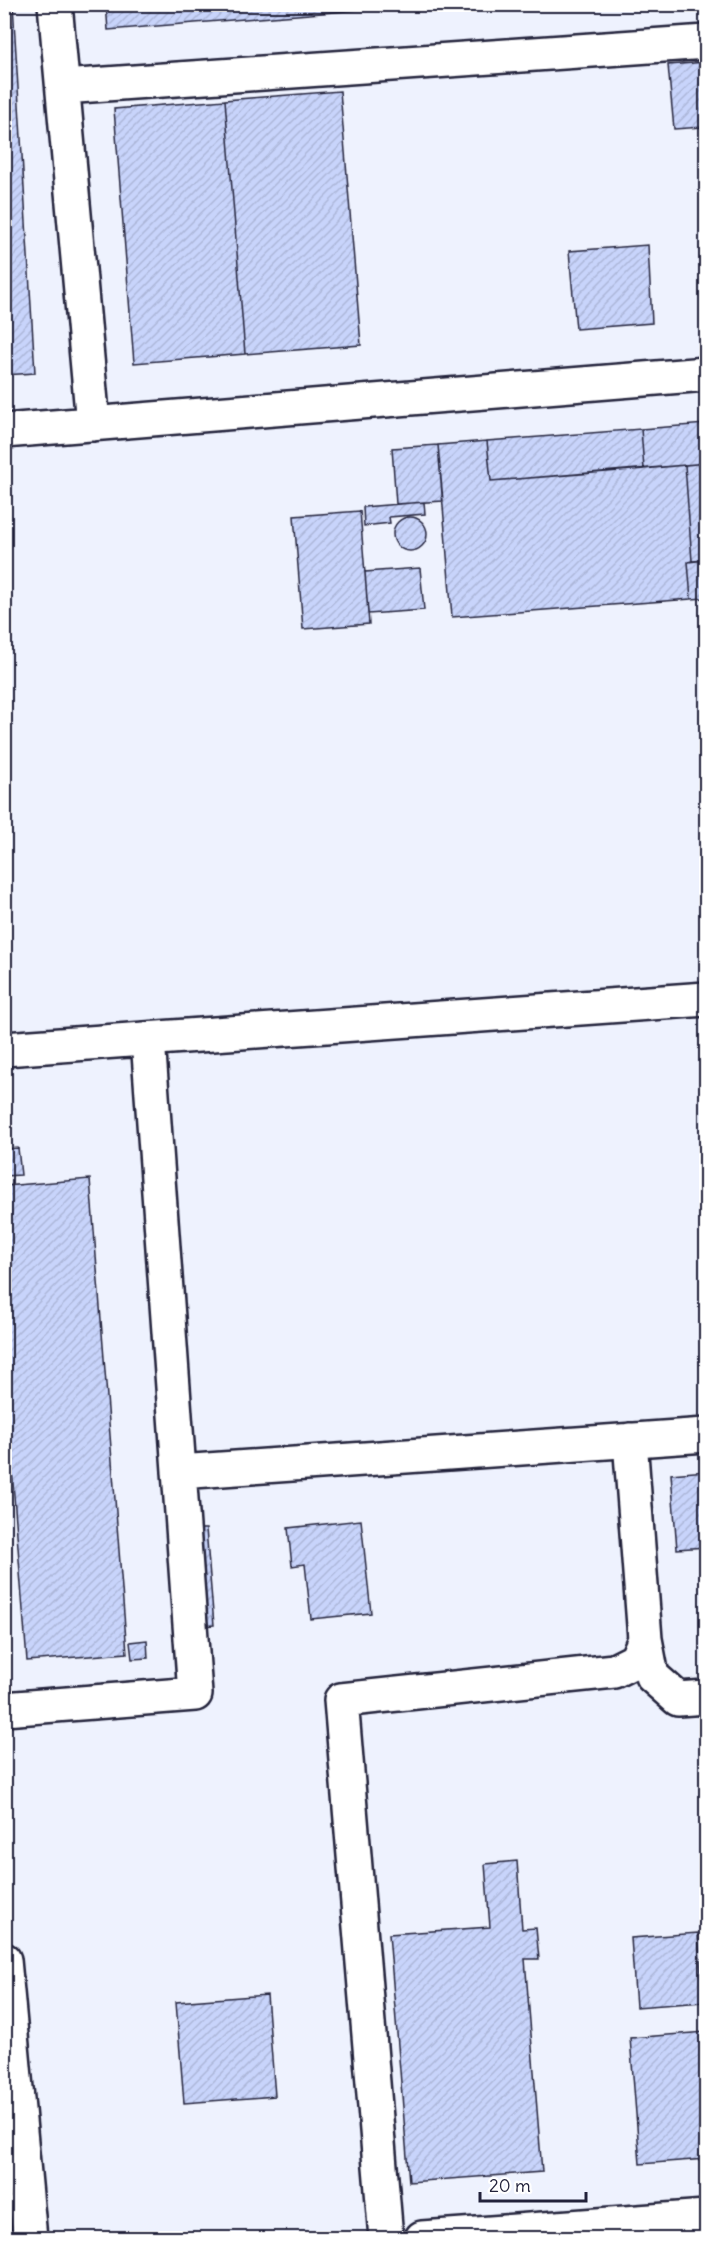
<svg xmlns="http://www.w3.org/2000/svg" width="711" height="2243" viewBox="0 0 711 2243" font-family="Delius,sans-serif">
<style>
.built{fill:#eef2fe}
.building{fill:url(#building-hatch);stroke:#22223b;stroke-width:1.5}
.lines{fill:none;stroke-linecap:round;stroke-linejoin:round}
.minor-casing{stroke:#22223b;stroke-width:38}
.minor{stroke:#fff;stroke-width:33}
</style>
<defs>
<pattern id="building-hatch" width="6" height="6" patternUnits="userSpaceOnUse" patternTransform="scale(1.5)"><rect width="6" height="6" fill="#c8d4fb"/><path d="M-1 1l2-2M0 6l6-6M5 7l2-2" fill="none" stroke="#acb6d8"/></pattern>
</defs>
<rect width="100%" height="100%" fill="#fff"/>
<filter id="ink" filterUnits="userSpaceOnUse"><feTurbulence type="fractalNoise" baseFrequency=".0167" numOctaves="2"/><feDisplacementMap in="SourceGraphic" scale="12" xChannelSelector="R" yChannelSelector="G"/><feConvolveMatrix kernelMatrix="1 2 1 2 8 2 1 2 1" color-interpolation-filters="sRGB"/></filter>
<g filter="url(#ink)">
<!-- built -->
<path class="built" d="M5 5H706V2238H5Z"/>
<!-- building -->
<path class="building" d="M4 4H13L35 373 4 375Z
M106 4H421V5L108 30Z
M706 62V167L703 127 674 129 668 65Z
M340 91 361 345 245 354 225 100Z
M225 100 245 354 134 363 114 109Z
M648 245 652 323 576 329 569 251Z
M706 424V463L644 469 641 429Z
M641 429 644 469 491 481 487 441Z
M487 441 491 481 685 465 692 561 688 562 691 599 452 617 438 445Z
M438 445 443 501 396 504 392 448Z
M706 463V560L692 561 685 465Z
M424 502 425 514 389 517 390 523 364 526 363 507Z
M360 511 369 624 303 629 294 516Z
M393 534a17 17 0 1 1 34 0a17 17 0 1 1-34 0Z
M706 560V598L691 599 688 562Z
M420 568 424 610 368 614 365 572Z
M18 1148 21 1175 4 1176V1149Z
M90 1179 127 1653 27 1661 4 1369V1186Z
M706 1471V1547L677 1549 671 1474Z
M361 1520 371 1613 311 1619 305 1564 292 1566 288 1528Z
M194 1529H206L214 1625 201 1626Z
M147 1640 148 1658 132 1659 130 1642Z
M517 1861 522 1929 536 1928 539 1959H525L542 2172 409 2182 389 1934 490 1927 485 1864Z
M698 1933 703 2002 636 2007 631 1938Z
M267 1995 275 2096 184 2103 176 2002Z
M706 2032V2159L640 2164 630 2038Z"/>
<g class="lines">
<!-- minor casing -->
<g class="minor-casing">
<path id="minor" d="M55 4 93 424
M63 87 706 42
M4 431 706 374
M4 1049 706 999
M179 1472 706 1435
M645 1639 652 1676 678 1699 706 1697
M4 1709 195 1694 148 1039
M4 1960 30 2238
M386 2238 341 1700 614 1671 636 1660 645 1639 630 1440
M422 2238 706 2217"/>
</g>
<!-- minor -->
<use href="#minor" class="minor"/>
</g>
</g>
<!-- margin -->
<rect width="711" height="2243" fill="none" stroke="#fff" stroke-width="24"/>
<rect x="12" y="12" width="687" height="2219" fill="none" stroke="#22223b" stroke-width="2" filter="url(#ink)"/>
<!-- scale -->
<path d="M480 2192v9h106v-9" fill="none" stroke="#22223b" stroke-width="3"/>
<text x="489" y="2192" font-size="18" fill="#22223b" stroke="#ffffff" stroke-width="4.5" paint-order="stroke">20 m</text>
</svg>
